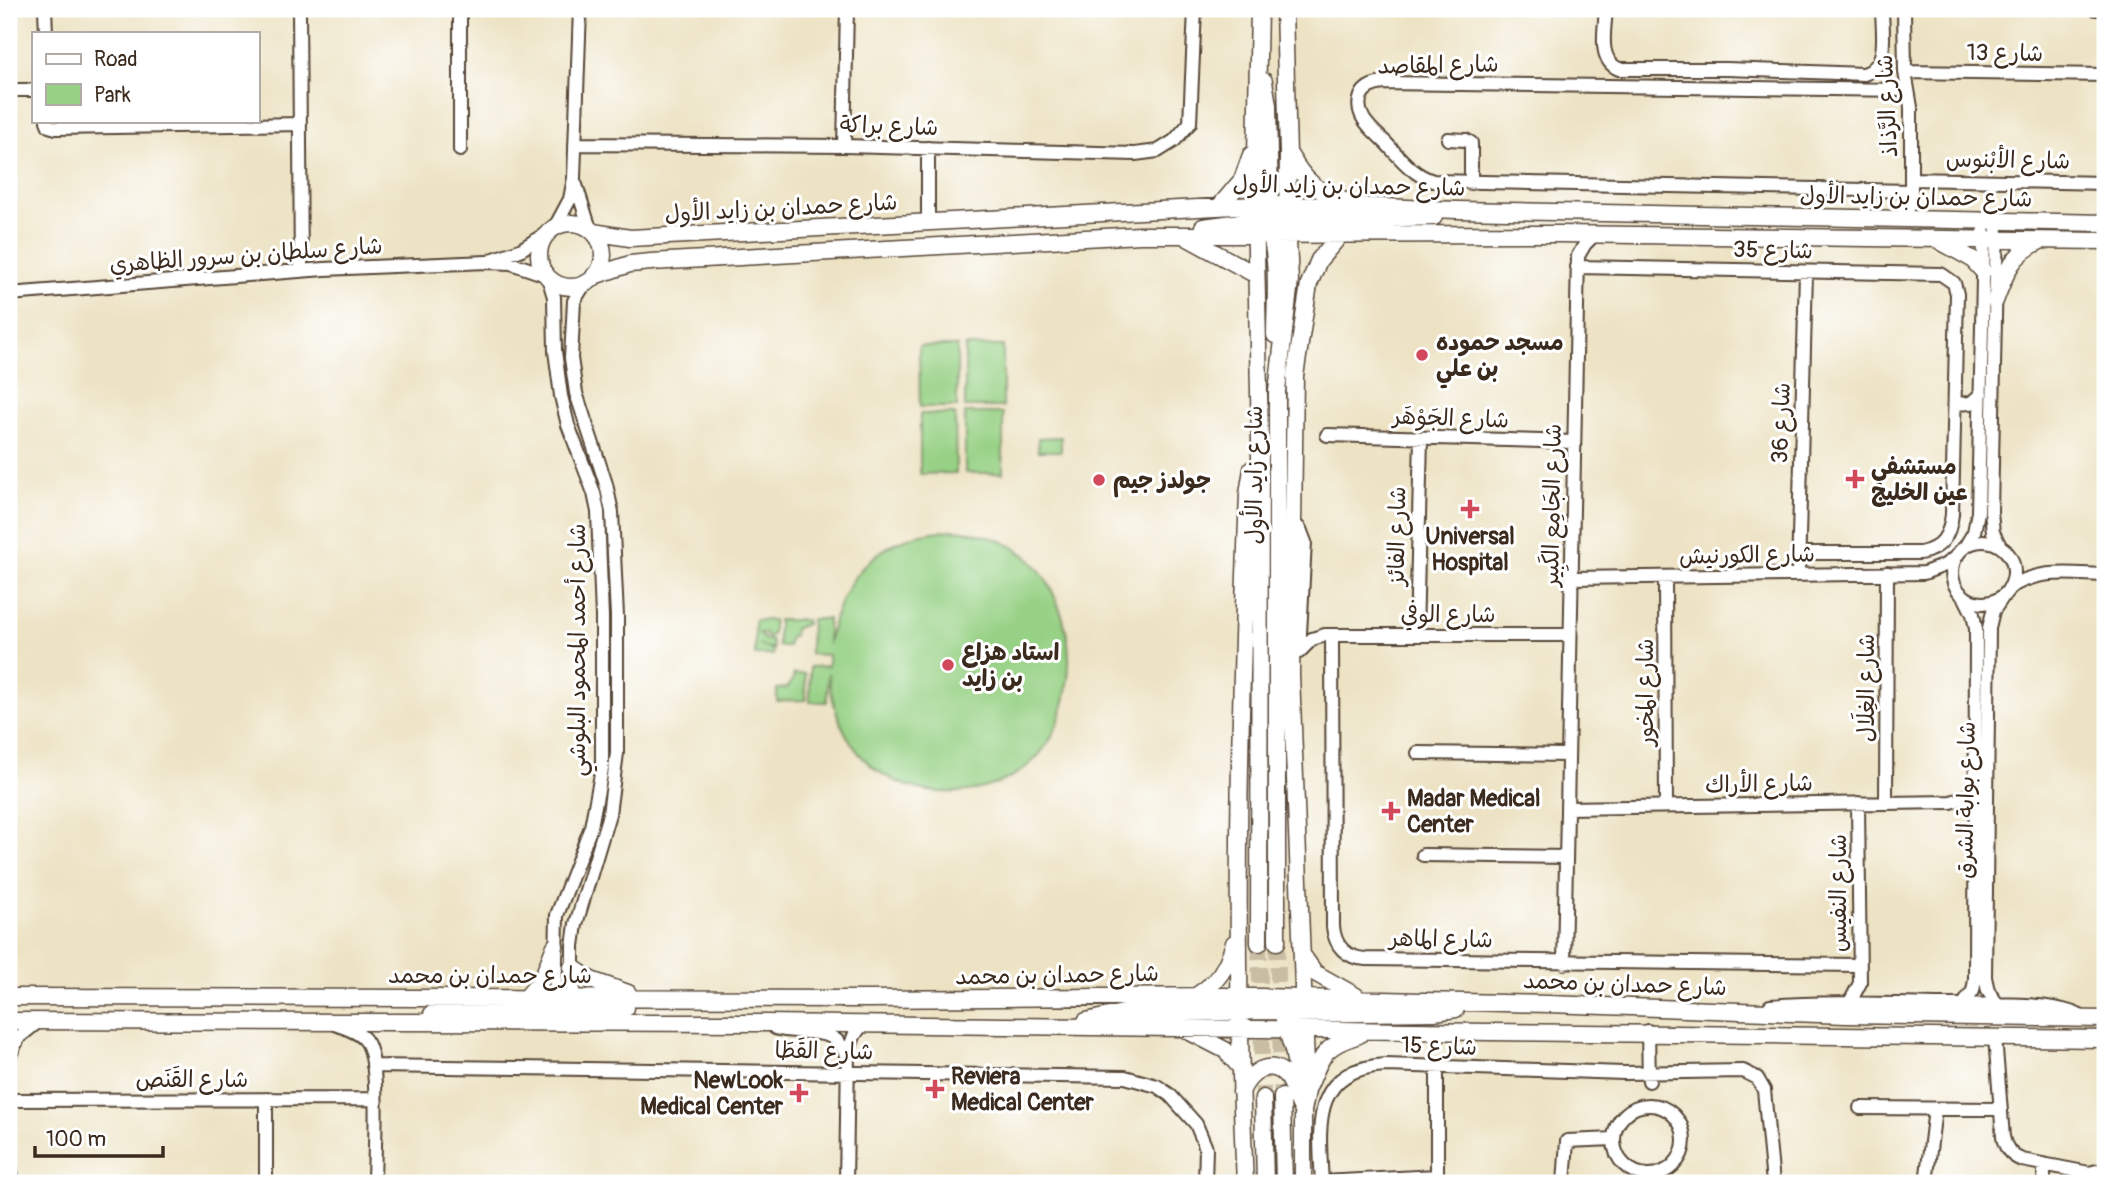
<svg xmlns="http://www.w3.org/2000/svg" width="2114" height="1192" viewBox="0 0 2114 1192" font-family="Pangolin,'Playpen Sans Arabic',sans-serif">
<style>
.green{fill:#97d185;stroke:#697e52;stroke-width:2}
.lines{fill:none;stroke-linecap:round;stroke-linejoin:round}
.major-tunnel{stroke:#c9bea3;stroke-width:16;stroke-dasharray:16 8;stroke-linecap:butt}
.minor-casing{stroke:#564637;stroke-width:16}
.major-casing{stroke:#564637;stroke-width:19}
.minor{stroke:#fff;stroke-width:12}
.major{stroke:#fff;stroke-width:16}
.poi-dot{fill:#d1495b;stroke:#fff;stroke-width:2.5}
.labels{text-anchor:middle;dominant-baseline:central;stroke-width:6;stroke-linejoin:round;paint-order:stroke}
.street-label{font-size:23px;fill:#3b2a1e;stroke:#fff}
.poi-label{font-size:23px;font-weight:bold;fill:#3b2a1e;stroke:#fff;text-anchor:start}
</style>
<rect width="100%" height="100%" fill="#fff"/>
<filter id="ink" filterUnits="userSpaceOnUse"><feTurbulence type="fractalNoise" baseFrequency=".0143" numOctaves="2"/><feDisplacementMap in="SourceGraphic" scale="14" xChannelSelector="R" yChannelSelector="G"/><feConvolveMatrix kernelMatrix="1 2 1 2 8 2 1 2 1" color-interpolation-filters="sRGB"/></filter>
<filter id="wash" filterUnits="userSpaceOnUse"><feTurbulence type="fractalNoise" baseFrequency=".00686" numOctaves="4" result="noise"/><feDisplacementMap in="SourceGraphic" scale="28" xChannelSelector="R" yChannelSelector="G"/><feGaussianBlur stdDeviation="1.57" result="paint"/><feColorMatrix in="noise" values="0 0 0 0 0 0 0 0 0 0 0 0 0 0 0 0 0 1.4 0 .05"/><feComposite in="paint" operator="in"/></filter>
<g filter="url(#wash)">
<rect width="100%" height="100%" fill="#ede3c4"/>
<!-- green -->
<path class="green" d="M919 346H957V407H920Z
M965 346H1003V407H965Z
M965 413H1003V473H965Z
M920 414H955L956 473 920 474Z
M1061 437V451H1038V438Z
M955 530C1005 535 1038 554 1057 602 1069 630 1072 661 1066 691 1063 710 1057 730 1046 746 1007 802 913 808 865 760 842 737 832 704 828 673L827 702H810V667L828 666V655L810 654 811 619H828V645C841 574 881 532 955 530Z
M755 620H773V634L768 637 763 633H759L764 639 771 640 773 647 771 649 759 645 773 649V655H755Z
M778 620H806V624L794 629 793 636 789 639 788 646H778Z
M794 674H805L806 700 777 701V689L787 688 793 680Z"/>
</g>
<g filter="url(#ink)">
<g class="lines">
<!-- major-tunnel -->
<path class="major-tunnel" d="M1277 942 1282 1097
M1259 943 1263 1098"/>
<!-- minor casing -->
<g class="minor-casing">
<path id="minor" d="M45 9 46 33
M299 9 301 271
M460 9V150
M1606 9C1605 29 1597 60 1619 69H1727L1864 74C1890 66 1882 31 1882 9
M2096 9H2105
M1905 72 2105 75
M9 90H33
M1908 90 1384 83C1374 84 1365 87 1361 96 1353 116 1374 131 1386 143 1400 158 1413 175 1433 181L1911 191
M47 121 49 126 56 128 300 124
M1448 139 1466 140 1471 143V183
M575 144 844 146 1135 154 1158 151 1174 141 1190 123 1195 9
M844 146 847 9
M1911 179 2105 183
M576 185 590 229
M1900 220 1911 202V107L1905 72 1904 9
M1997 221 1991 512 1993 532 2000 546
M928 223V148
M555 227 570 199 574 178 580 9
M494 259 520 250 550 231
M1577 267 1941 274 1954 283 1957 294 1952 514C1950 535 1942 549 1920 553H1798
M548 277 554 297 555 351 561 396 568 425 594 493 598 512 602 617V769L591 827 557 915 555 1007
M9 294 324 269 487 262 511 263 546 275
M1955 404 1971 403 1981 394
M1327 435 1574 442
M1292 522 1300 529 1305 542 1299 652
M1952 572a31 31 0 1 1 62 0a31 31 0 1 1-62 0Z
M1965 547 1974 532 1978 512 1984 232
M1798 575 1806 272
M1665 577 1666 806
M1571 578 1924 573 1945 565 1957 556
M2009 588C2040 568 2070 574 2105 575
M1332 635 1333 927C1335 946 1346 958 1366 959L1859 965
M1416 635 1421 438
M1299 652 1312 639 1325 635H1570
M1418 753 1568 755
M1886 803 1887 573
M1567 808 1951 802 1964 798 1975 790
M1423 855 1566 857
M1564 963 1578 256 1585 244 1595 234
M1849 1004 1860 983 1858 803
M573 1005V946L576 924 609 814 617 753V616L612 512 606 484 576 393 571 358 574 301 585 283
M1963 1005 1973 991 1975 980 1976 629 1973 614 1964 596
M1998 1005 1988 991 1985 977 1989 628 1993 611 2004 595
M1770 1006C1827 1001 1885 1004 1942 1005 1979 1005 2048 1000 2080 1016
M333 1023C344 1028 359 1031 366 1041 381 1061 374 1155 374 1183
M775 1028C802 1036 838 1023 847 1058
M1648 1031 1649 1081
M1995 1037 2003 1137C2005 1148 2011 1156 2022 1160L2089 1173 2105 1169
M9 1057 19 1037 39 1021
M373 1066 1125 1077 1157 1086 1170 1095 1196 1124 1206 1148 1205 1183
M266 1099V1183
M9 1100 375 1099
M1614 1140a35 35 0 1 1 70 0a35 35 0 1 1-70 0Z
M1860 1108 2000 1109
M9 1158 13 1183
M2044 1164V1183
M1322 1182 1437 1176
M846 1183 848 1053 854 1036 861 1026
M1322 1183C1319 1127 1310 1069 1386 1065L1624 1073 1743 1071 1757 1078 1764 1090 1773 1183
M1437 1183V1067
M1564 1183 1567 1141 1614 1139
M1926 1183 1935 1109"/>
</g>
<!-- major casing -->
<g class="major-casing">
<path id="major" d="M1259 9 1255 205 1260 440 1259 943
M1264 81 1268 105 1270 205 1273 216
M1289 154C1305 182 1317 192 1348 202
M1220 206 1242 180 1251 155
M1279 222 1434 217
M539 255a32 32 0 1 1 64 0a32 32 0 1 1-64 0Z
M1267 225C1280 254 1275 303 1275 335
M1203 227 1265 219
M593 232 630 238 1255 205 1357 206 1457 210 2105 223
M1186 237 1256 275
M1938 240 1972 259 1983 271
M594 276 630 264 651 262 1140 235 1560 234 2105 241
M1995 301C2006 272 2011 255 2040 241
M1277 942V391L1290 281 1287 221 1288 154 1284 9
M1303 956 1315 973 1356 996
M572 967 591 980 628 993
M1196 996C1218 982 1227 968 1234 943
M9 997 867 999 1224 996 1549 1004 1846 1015 2105 1019
M526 998 542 979 555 946
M432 1014 454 1012 560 1010 570 1005 573 998
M1293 1014 1434 1012 1456 1009
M562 1015 573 1009 626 1008
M9 1021 764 1023C1211 1032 1658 1031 2105 1039
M1086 1021 1123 1013 1277 1011 1291 1007 1303 998
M1284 1021 1293 1050 1298 1077
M1186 1030 1225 1050 1240 1067
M1309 1086C1323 1053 1324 1046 1359 1035
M1241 1092C1249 1073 1272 1055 1289 1079 1295 1089 1297 1101 1303 1111
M1282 1097 1284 1183
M1263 1098 1265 1183
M1245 1183C1234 953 1239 723 1248 494L1252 469
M1303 1183V1111L1307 1091 1291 674 1295 376 1309 284 1319 260 1342 233"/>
</g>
<!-- minor -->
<use href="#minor" class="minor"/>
<!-- major -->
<use href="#major" class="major"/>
</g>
</g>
<!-- markers -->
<g class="poi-dot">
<circle cx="1422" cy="355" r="7"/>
<path d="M1851.5 468.5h7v7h7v7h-7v7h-7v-7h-7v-7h7z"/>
<circle cx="1099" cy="480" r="7"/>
<path d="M1466.5 498.5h7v7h7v7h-7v7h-7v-7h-7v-7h7z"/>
<circle cx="948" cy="665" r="7"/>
<path d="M1387.5 800.5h7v7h7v7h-7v7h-7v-7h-7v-7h7z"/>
<path d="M931.5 1078.5h7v7h7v7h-7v7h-7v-7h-7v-7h7z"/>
<path d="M795.5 1082.5h7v7h7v7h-7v7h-7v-7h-7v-7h7z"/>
</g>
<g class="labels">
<!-- street labels -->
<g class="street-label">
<text transform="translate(2005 53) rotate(1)">شارع 13</text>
<text transform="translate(1438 65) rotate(-1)">شارع المقاصد</text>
<text transform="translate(1887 106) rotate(-93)">شارع الرَّذاذ</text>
<text transform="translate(889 126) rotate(2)">شارع براكة</text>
<text transform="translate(2008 160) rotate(1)">شارع الأبْنوس</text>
<text transform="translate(1349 186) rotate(1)">شارع حمدان بن زايد الأول</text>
<text transform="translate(1916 197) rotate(1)">شارع حمدان بن زايد الأول</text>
<text transform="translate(781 208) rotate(-3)">شارع حمدان بن زايد الأول</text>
<text transform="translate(1773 250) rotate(1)">شارع 35</text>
<text transform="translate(246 255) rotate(-4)">شارع سلطان بن سرور الظاهري</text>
<text transform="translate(1451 418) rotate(2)">شارع الجَوْهَر</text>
<text transform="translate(1781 423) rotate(-88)">شارع 36</text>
<text transform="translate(1254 475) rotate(-90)">شارع زايد الأول</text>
<text transform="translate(1552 505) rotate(-89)">شارع الجَامِع الكَبِير</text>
<text transform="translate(1397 536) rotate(-89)">شارع الفائز</text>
<text transform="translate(1747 555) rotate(-1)">شارع الكورنيش</text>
<text x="1448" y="614">شارع الوفي</text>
<text transform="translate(577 650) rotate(-90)">شارع أحمد المحمود البلوشي</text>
<text transform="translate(1866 688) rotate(-90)">شارع الغِلَال</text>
<text transform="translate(1645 692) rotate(-90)">شارع المخور</text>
<text transform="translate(1759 784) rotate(-1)">شارع الأراك</text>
<text transform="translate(1966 800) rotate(-89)">شارع بوابة الشرق</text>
<text transform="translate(1838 893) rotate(-90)">شارع النفيس</text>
<text transform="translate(1441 939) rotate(1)">شارع الماهر</text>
<text x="490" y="975">شارع حمدان بن محمد</text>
<text transform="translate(1057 975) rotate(-1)">شارع حمدان بن محمد</text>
<text transform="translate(1625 984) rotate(2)">شارع حمدان بن محمد</text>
<text transform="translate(1439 1046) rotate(2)">شارع 15</text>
<text transform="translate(824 1051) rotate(1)">شارع القَطَا</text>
<text x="192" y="1079">شارع القَنَص</text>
</g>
<!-- poi labels -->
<g class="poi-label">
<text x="1436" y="342">مسجد حموده<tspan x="1436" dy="26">بن علي</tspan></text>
<text x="1871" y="466">مستشفي<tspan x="1871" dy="26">عين الخليج</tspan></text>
<text x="1113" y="480">جولدز جيم</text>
<text x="1470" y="536" text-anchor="middle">Universal<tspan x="1470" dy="26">Hospital</tspan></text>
<text x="962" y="652">استاد هزاع<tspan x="962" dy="26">بن زايد</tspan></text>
<text x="1407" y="798">Madar Medical<tspan x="1407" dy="26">Center</tspan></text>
<text x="951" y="1076">Reviera<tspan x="951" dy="26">Medical Center</tspan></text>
<text x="783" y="1080" text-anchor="end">NewLook<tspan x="783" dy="26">Medical Center</tspan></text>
</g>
</g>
<!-- margin -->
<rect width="2114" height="1192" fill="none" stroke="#fff" stroke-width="35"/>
<!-- legend -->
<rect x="32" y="32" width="228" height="91" fill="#ffffff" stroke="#b1aaa5" stroke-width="2"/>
<rect x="46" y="54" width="35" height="10" fill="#ffffff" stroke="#b1aaa5" stroke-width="2"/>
<text x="94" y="66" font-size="21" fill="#3b2a1e">Road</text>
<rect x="46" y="84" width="35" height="21" fill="#97d185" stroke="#b1aaa5" stroke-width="2"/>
<text x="94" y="102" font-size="21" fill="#3b2a1e">Park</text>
<!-- scale -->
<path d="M35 1146v10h128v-10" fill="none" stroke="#3b2a1e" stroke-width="3.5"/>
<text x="46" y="1146" font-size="21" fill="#3b2a1e" stroke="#ffffff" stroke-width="5" paint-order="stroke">100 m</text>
</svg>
